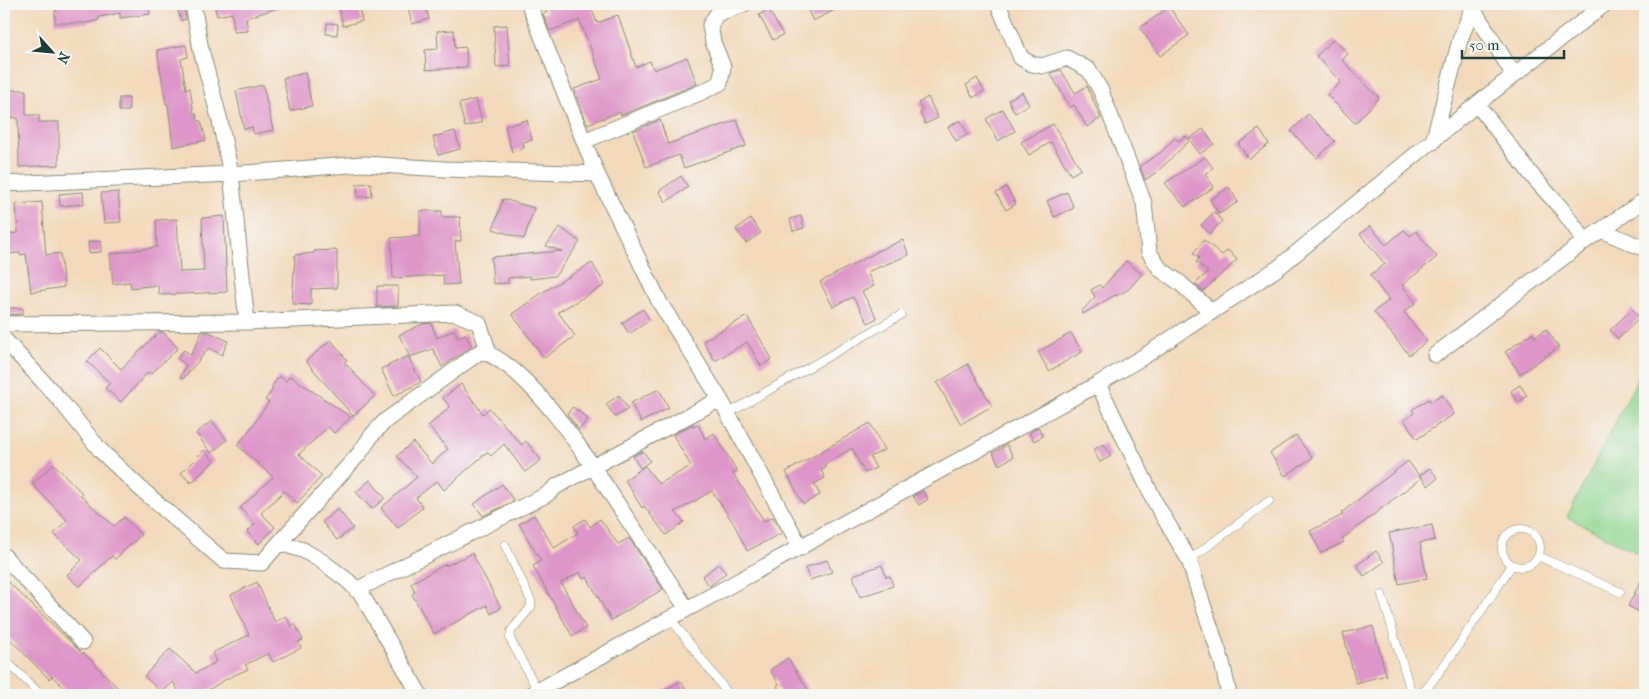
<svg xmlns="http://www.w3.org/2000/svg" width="1649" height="699" viewBox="0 0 1649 699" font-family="'IM FELL French Canon',serif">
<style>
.green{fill:#90d690;stroke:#588a62}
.building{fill:#de95c9}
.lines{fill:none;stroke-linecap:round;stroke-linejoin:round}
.lane-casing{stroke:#898b78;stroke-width:9}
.street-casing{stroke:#898b78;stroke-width:17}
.lane{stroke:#fff;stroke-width:8}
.street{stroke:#fff;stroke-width:15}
</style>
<rect width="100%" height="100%" fill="#f6f6f2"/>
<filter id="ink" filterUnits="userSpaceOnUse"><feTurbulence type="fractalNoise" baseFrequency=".02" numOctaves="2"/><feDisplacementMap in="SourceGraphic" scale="10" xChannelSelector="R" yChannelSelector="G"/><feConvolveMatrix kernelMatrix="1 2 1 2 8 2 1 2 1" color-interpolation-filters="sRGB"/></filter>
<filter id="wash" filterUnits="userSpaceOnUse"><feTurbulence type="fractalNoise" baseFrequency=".0096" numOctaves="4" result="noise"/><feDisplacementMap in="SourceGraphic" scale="20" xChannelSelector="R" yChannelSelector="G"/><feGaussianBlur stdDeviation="1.12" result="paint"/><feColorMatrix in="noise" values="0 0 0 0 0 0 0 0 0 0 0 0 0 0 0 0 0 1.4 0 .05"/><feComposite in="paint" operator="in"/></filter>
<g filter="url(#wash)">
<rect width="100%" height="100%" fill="#f3d9bb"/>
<!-- green -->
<path class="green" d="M1640 374 1645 377V557L1567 517Z"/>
<g id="blocks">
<!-- building -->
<path class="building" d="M57 4H149L150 14 120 18V13L99 17V20L86 23H55V11H57Z
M214 4H284V6L246 18 248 31 234 32 232 13 217 16Z
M338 4H358L362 21 343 26Z
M407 4H425L429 19 412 24Z
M543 4H590L597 23 618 15 636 67 650 61 654 70 687 57 697 84 627 113 621 115 620 112 587 124 574 89 602 79 591 49 579 20 550 31 543 14 547 12Z
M805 4H846L813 21Z
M1169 7 1189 35 1160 56 1140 28Z
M184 9 186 19 181 21 178 11Z
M769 10 783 35 773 40 759 15Z
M327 23 338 24 337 35 326 34Z
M507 25 510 66 496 67 494 26Z
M454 30 455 48 466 47 467 67 426 70 425 50 438 49 437 31Z
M1334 39 1348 54 1342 60 1379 98 1355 123 1327 95 1341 82 1316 56Z
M186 45 188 57 181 59 186 89 190 88 194 114 196 113 198 121H201L206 140 173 147 168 104H166L157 50Z
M1061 70 1075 93 1087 86 1101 118 1087 127 1074 105 1070 107 1050 73Z
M305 73 312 106 290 111 283 78Z
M977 78 984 91 973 98 966 85Z
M263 85 273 130 254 134 252 127 244 129 236 91Z
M4 90H26V115H39V122H59V165L19 167 18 118 4 117Z
M1022 92 1029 105 1015 113 1008 100Z
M928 97 938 118 925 124 920 112 923 111 918 103Z
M119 98H129V111H119Z
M476 99 482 122 465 127 459 104Z
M1003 109 1015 131 998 141 986 119Z
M1308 114 1335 141 1317 158 1291 131Z
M527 120 532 140 523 142 524 148 512 152 505 126Z
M660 120 668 144 737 120 746 146 684 168 679 155 646 167 633 131Z
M960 120 968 134 956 141 948 127Z
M1053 124 1081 169 1071 175 1051 142 1029 155 1021 142Z
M1203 129 1214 144 1200 154 1189 139Z
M1259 129 1269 144 1249 159 1238 144Z
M455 131 460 149 438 155 433 137Z
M1186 136 1190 140 1158 171 1145 180 1140 166 1160 153 1175 138 1178 141Z
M1205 157 1213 168 1205 174 1214 187 1185 207 1165 183Z
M681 176 688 187 666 202 659 191Z
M371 183 372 196 358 197 357 184Z
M1006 187 1016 204 1006 210 996 193Z
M1229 187 1238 202 1219 214 1210 200Z
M83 192 84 204 60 206 59 194Z
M118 192 121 222 104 223 101 193Z
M1067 192 1074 208 1054 217 1047 201Z
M503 199 534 208 524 239 493 229Z
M42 202 46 255 60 253 64 287 31 292 26 254 20 255V253L4 254V234L18 233 16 204Z
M420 211H442V217H460L461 241H455L459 284 444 285 443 275 393 278 391 238 420 236Z
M1214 212 1222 221 1210 234 1201 225Z
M224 216 227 292 159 295 158 285 131 288 130 282 113 284 110 254 157 247 156 220 177 219 180 272 204 271 202 218Z
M801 216 804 228 793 231 790 219Z
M751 219 761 233 746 243 736 229Z
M1370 226 1386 245 1404 230 1410 236 1416 231 1437 257 1402 285 1416 303 1404 312 1427 341 1409 355 1374 312 1389 300 1370 275 1385 264 1360 234Z
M560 227 580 242 555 276 530 279V276L508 278V283L493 284 491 257 562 251 546 246Z
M903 240 909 255 867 272 874 286 862 292 877 318 868 323 853 297 833 307 820 282 877 252V251Z
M1204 240 1222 255 1228 250 1237 260 1203 291 1195 284 1208 272 1196 262 1199 258 1193 253Z
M101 241V252L89 253 88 242Z
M337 250V288L311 289V305L292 304 295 255 314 253V251Z
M1126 261 1142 274 1129 289 1116 296 1115 295 1083 314 1081 312 1095 297 1091 290 1100 285 1102 288Z
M592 263 605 285 558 312 575 336 544 358 512 314 543 292Z
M377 286H398V306L377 307Z
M4 308H23V314L4 315Z
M643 309 650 320 629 334 622 323Z
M1632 309 1640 318 1618 339 1610 330Z
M747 316 772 359 761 366 747 342 715 361 703 341Z
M431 323 437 338 454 330 458 338 465 334 472 346 442 367 433 349 410 357 399 335 422 324Z
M1546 329 1559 347 1520 374 1505 352 1532 333 1535 337Z
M159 332H163L178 348 151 374 148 372 121 402 105 388 110 383 87 361 100 348 121 369Z
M202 332H209L228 341 222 355 209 348 183 379 180 377 186 365 177 358 184 350 191 355Z
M1071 333 1082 352 1049 371 1038 352Z
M331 340 347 360 344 362 375 396 353 416 306 361Z
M408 356 421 382 394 396 381 369Z
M968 364 992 406 961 424 937 383Z
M279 376 286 381 290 376 351 417 334 433 328 427 299 454 322 476 297 503 284 491 261 513 275 527 259 544 247 532 255 524 240 508 273 477 237 445 248 432 269 402 265 400 273 389 271 388Z
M461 384 483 414 489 408 522 445 526 441 541 460 525 472 504 444 491 456 487 452 444 490 437 481 416 498 423 507 398 528 381 508 417 477 397 456 413 442 432 464 448 449 428 426 450 407 443 398Z
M1520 385 1527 396 1518 402 1511 391Z
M659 389 669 408 641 422 631 403Z
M619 395 628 409 615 417 606 404Z
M1442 395 1454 414 1417 439 1404 420 1414 413 1412 410 1429 399 1431 402Z
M573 407 588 419 579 430 567 414Z
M212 421 227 440 211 453 196 433Z
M870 423 884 450 870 457 876 468 865 473 852 448 824 465 826 468 821 470 825 478 814 484 820 495 803 504 786 472Z
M693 424V426L698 424 705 439 714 433 737 471 733 473 764 521 773 517 782 533 747 551 734 524 712 491 675 512 684 522 666 535 644 506 642 508 625 480 645 466 659 484 691 466 673 435Z
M1038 427 1043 436 1034 441 1029 433Z
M1296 435 1312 458 1285 476 1270 453Z
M1104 444 1111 456 1100 462 1093 450Z
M1007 445 1013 457 999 465 993 453Z
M204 450 214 461 191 483 181 473Z
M643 451 650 461 640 468 633 456Z
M1408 461 1421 478 1342 539 1344 542 1321 553 1310 531 1343 515 1341 513Z
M54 464 82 493 80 495 114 526 124 517 141 535 115 559 112 556 79 587 67 575 82 560 54 534 67 520 32 484Z
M1430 468 1438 478 1428 486 1420 475Z
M370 480 385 498 372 509 356 492Z
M502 484 514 501 483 516 474 504Z
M923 491 928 499 919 505 913 496Z
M338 509 353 528 337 540 322 522Z
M534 515 554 548 578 533 574 526 585 519 590 527 600 519 618 544 629 538 663 589 611 620 587 577 583 579 580 572 561 583 586 628 572 636 533 566 541 561 519 524Z
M1432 525 1435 540 1420 543 1427 578 1399 584 1389 533Z
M1376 551 1384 562 1364 576 1357 565Z
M472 553 501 608 491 614 487 605 434 634 412 594 415 592 411 583 446 564V566L461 558 462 559Z
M827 560 832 572 810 580 805 568Z
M718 564 726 573 710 586 702 577Z
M882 565 886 577 890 576 893 586 860 597 853 575Z
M1645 573V615L1628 606Z
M4 578 83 654 84 653 125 695H71L52 676 49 679 4 633Z
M257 582 275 622 286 616 291 626 295 624 303 640 298 642 301 648 273 662 269 654H267L245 665 248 669 226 679 200 695H181L173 682 162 693 144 676 170 649 196 673 216 662 212 653 249 635 231 595Z
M1373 626 1386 675 1356 683 1343 633Z
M788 658 799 676 812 695H783L777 686 779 684 770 670Z
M681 681 689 695H655Z"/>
</g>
</g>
<g filter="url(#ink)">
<use href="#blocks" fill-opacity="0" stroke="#898b78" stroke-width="1"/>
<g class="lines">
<!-- lane casing -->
<g class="lane-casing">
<path id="lane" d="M727 414 901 315
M1502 548a19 19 0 1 1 38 0a19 19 0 1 1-38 0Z
M505 545 531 601V607L511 631 510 639 538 691
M1538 556 1620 592
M1189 560 1269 501
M1382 595 1412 695
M671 619 729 695
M4 659 41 695
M1419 695 1427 688 1454 652 1512 565"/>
</g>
<!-- street casing -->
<g class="street-casing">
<path id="street" d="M193 4 201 50 219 117 231 174 363 164 445 169 597 174
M529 4 597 174 660 303 720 399 801 548
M998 4 1021 58 1032 64 1042 66 1067 58 1089 70 1101 91 1144 203 1149 252 1160 269 1180 283 1212 312
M1470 4 1514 75
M1477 104 1534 178 1561 208 1585 241
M584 141 702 92 720 83 723 67 713 42 710 25 717 14 744 4
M1433 142 1460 40 1474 4
M4 184 231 174 247 322
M1601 230 1645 249
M4 324 247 322 455 313 479 323 489 353
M4 339 59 399 101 451 141 489 224 561 262 563 279 543 303 550 323 562 348 581 362 595 420 695
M1435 355 1585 241 1645 200
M1098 384 1156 504 1189 560 1202 602 1222 662 1229 695
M279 543 359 454 372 435 385 421 481 351C531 366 595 469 624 514 645 545 666 577 687 609
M4 556 83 642
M356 590 546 495 557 486 720 399
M530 695 1098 384 1146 355 1278 268 1477 104 1605 4"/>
</g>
<!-- lane -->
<use href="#lane" class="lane"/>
<!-- street -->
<use href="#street" class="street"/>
</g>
</g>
<!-- margin -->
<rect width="1649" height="699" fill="none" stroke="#f6f6f2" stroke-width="20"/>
<!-- north arrow -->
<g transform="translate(52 52) rotate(117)" stroke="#f6f6f2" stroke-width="4" paint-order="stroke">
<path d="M0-4L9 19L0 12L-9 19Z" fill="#1f3d34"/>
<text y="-8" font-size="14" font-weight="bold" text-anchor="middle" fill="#1f3d34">N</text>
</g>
<!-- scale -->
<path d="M1462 50v8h102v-8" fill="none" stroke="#1f3d34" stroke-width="2.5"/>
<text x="1469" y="50" font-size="15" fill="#1f3d34" stroke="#f6f6f2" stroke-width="4" paint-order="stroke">50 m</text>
</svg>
